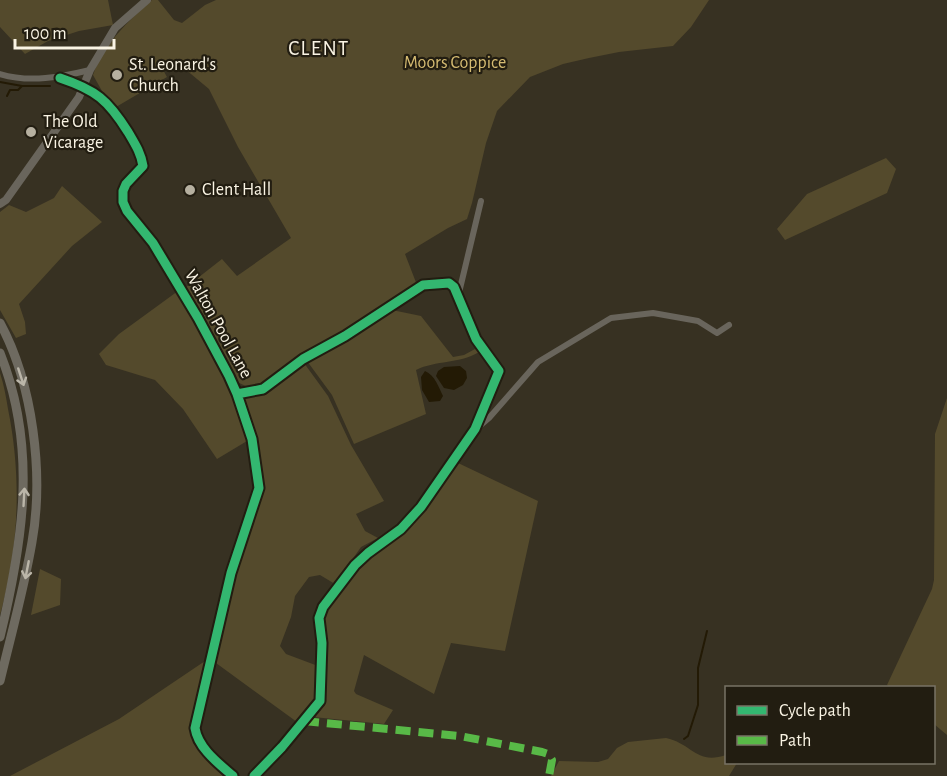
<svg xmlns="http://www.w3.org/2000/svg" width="947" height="776" viewBox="0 0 947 776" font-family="'Alegreya Sans',sans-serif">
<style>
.green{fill:#544a2c}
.water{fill:#231a05}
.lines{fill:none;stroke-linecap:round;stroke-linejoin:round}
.stream{stroke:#231a05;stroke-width:2}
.minor{stroke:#69655c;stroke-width:6}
.tertiary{stroke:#69655c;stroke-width:8}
.trunk{stroke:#6e6a60;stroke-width:9}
.quiet{stroke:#58b947;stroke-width:8;stroke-dasharray:15 8;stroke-linecap:butt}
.cycleway-casing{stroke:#221d11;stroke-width:13}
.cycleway{stroke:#33b770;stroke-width:9}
.oneway{stroke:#bbb6a9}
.poi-dot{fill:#b6b0a0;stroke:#221d11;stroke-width:2}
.labels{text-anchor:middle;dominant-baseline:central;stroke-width:4.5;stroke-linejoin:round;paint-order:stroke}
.park-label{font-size:18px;fill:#d6bc72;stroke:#221d11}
.poi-label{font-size:18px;fill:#faf4e4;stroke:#221d11;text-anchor:start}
.street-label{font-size:18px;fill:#faf4e4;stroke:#221d11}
.quarter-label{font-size:21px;letter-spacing:1.5px;fill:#faf4e4;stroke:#221d11}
</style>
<rect width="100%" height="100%" fill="#373122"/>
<!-- green -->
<path class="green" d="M0 0H108L113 25 79 31 48 41 25 54 0 27Z
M152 0H158L174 20 182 23 205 5 216 0H709L691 27 673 46 619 52 589 58 563 64 530 77 497 111 486 143 472 203 467 219 448 228 405 254 417 285 304 355 261 386 250 388 237 382 185 288 222 259 237 276 291 238 238 147 209 89 185 69 162 68 167 77 116 107 102 91 93 75C104 44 127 22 152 0Z
M886 158 896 169 887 193 785 240 777 229 807 194Z
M62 186 102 222 72 246 19 304 25 322 26 334 16 338 0 310V212L9 205 26 212 54 198Z
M178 291 233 395 247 441 217 459 183 409 155 380 106 365 99 354 119 334Z
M392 310 421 316 453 357 464 355 475 349 479 352C460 364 436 360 416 370L426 414 354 444 332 395 307 361Z
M304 363 328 396 351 445 384 501 356 514 365 531 378 538 361 547 335 584 320 575 309 577 295 596 291 617 280 646 286 654 318 666 315 702 297 722 216 663 233 575 263 488 257 447 243 397 268 391Z
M0 373C4 385 6 397 8 409 22 478 19 547 0 615Z
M947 398V735L934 724V688L890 687 887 685 932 589 934 580 935 434Z
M456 462 538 501 505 651 451 643 434 694 364 655 354 691 356 694 393 710 384 724 313 717 322 706 327 644 321 635V616L330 600 369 555 395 537 417 517Z
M40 569 61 579 60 605 31 615Z
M208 659 191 725 193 743 223 776H10L119 719Z
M666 738C693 744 696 765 726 755V762L737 763 729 776H551L559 761 598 762 608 759 617 748 628 742Z"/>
<!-- water -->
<path class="water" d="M460 366 466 371 467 378 463 385 454 390 444 388 436 376 438 371 444 367Z
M425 371C435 375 439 388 443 396L440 401 429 402 422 390 421 377Z"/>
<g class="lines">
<!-- stream -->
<path class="stream" d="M0 82 22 86H50
M7 96 10 90H18L22 86
M684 739 688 736 698 705V668L707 631"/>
<!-- minor -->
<path class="minor" d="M0 74C30 83 61 77 90 70
M60 78C96 90 108 100 128 132 135 144 141 153 143 166L126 184 123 191V202L127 211 153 243 198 318 229 376 237 394 252 439 259 488 231 573 195 728C198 748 218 763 233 776
M458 297 481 201
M237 394 263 389 303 359 345 336 423 285 449 283 454 287 476 339 499 371 475 429 421 507 401 529 368 553 355 565 323 607 319 618 322 643 320 701 282 747 254 776
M476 429 489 418 538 362 611 318 653 313 698 321 717 333 729 325"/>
<!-- tertiary -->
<path class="tertiary" d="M0 204 6 200 79 97 90 70 115 28 147 0"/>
<!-- trunk -->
<path class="trunk" d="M0 323C33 384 44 474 32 542 24 589 11 635 0 681
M0 353C38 448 23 542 0 637"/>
<!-- quiet -->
<path class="quiet" d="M304 721 460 736 542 752 548 754 552 760 549 776"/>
<!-- cycleway casing -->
<g class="cycleway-casing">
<path id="cycleway" d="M60 78C96 90 108 100 128 132 135 144 141 153 143 166L126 184 123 191V202L127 211 153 243 198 318 229 376 237 394 252 439 259 488 231 573 195 728C198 748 218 763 233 776
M237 394 263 389 303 359 345 336 423 285 449 283 454 287 476 339 499 371 475 429 421 507 401 529 368 553 355 565 323 607 319 618 322 643 320 701 282 747 254 776"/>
</g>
<!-- cycleway -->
<use href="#cycleway" class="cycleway"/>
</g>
<!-- one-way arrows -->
<defs><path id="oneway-shaft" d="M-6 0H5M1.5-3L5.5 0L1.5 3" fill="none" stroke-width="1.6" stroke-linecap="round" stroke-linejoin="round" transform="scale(1.5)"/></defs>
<g class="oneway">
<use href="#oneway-shaft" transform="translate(21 377) rotate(72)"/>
<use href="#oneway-shaft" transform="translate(24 497) rotate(-87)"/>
<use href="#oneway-shaft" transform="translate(27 570) rotate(101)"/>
</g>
<!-- markers -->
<g class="poi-dot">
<circle cx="117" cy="75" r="6"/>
<circle cx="31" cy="132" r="6"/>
<circle cx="190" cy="190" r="6"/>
</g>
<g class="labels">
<!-- park labels -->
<g class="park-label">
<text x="455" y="63">Moors Coppice</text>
</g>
<!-- poi labels -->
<g class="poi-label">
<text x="129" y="65">St. Leonard's<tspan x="129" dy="21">Church</tspan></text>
<text x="43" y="122">The Old<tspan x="43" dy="21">Vicarage</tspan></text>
<text x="202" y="190">Clent Hall</text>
</g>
<!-- street labels -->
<g class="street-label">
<text transform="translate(218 324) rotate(61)">Walton Pool Lane</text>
</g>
<!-- quarter labels -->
<g class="quarter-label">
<text x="319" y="48">CLENT</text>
</g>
</g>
<!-- legend -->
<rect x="725" y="686" width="210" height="78" fill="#221d11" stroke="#787365" stroke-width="1.5"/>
<rect x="737" y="706" width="30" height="9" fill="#33b770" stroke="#787365" stroke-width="1.5"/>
<text x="779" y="716" font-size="18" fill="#faf4e4">Cycle path</text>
<rect x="737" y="736" width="30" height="9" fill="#58b947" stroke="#787365" stroke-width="1.5"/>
<text x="779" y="746" font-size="18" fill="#faf4e4">Path</text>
<!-- scale -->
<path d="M15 39v9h99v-9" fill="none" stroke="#faf4e4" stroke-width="3"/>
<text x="24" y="39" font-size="18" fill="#faf4e4" stroke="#221d11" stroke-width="4.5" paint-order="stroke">100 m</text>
</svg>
